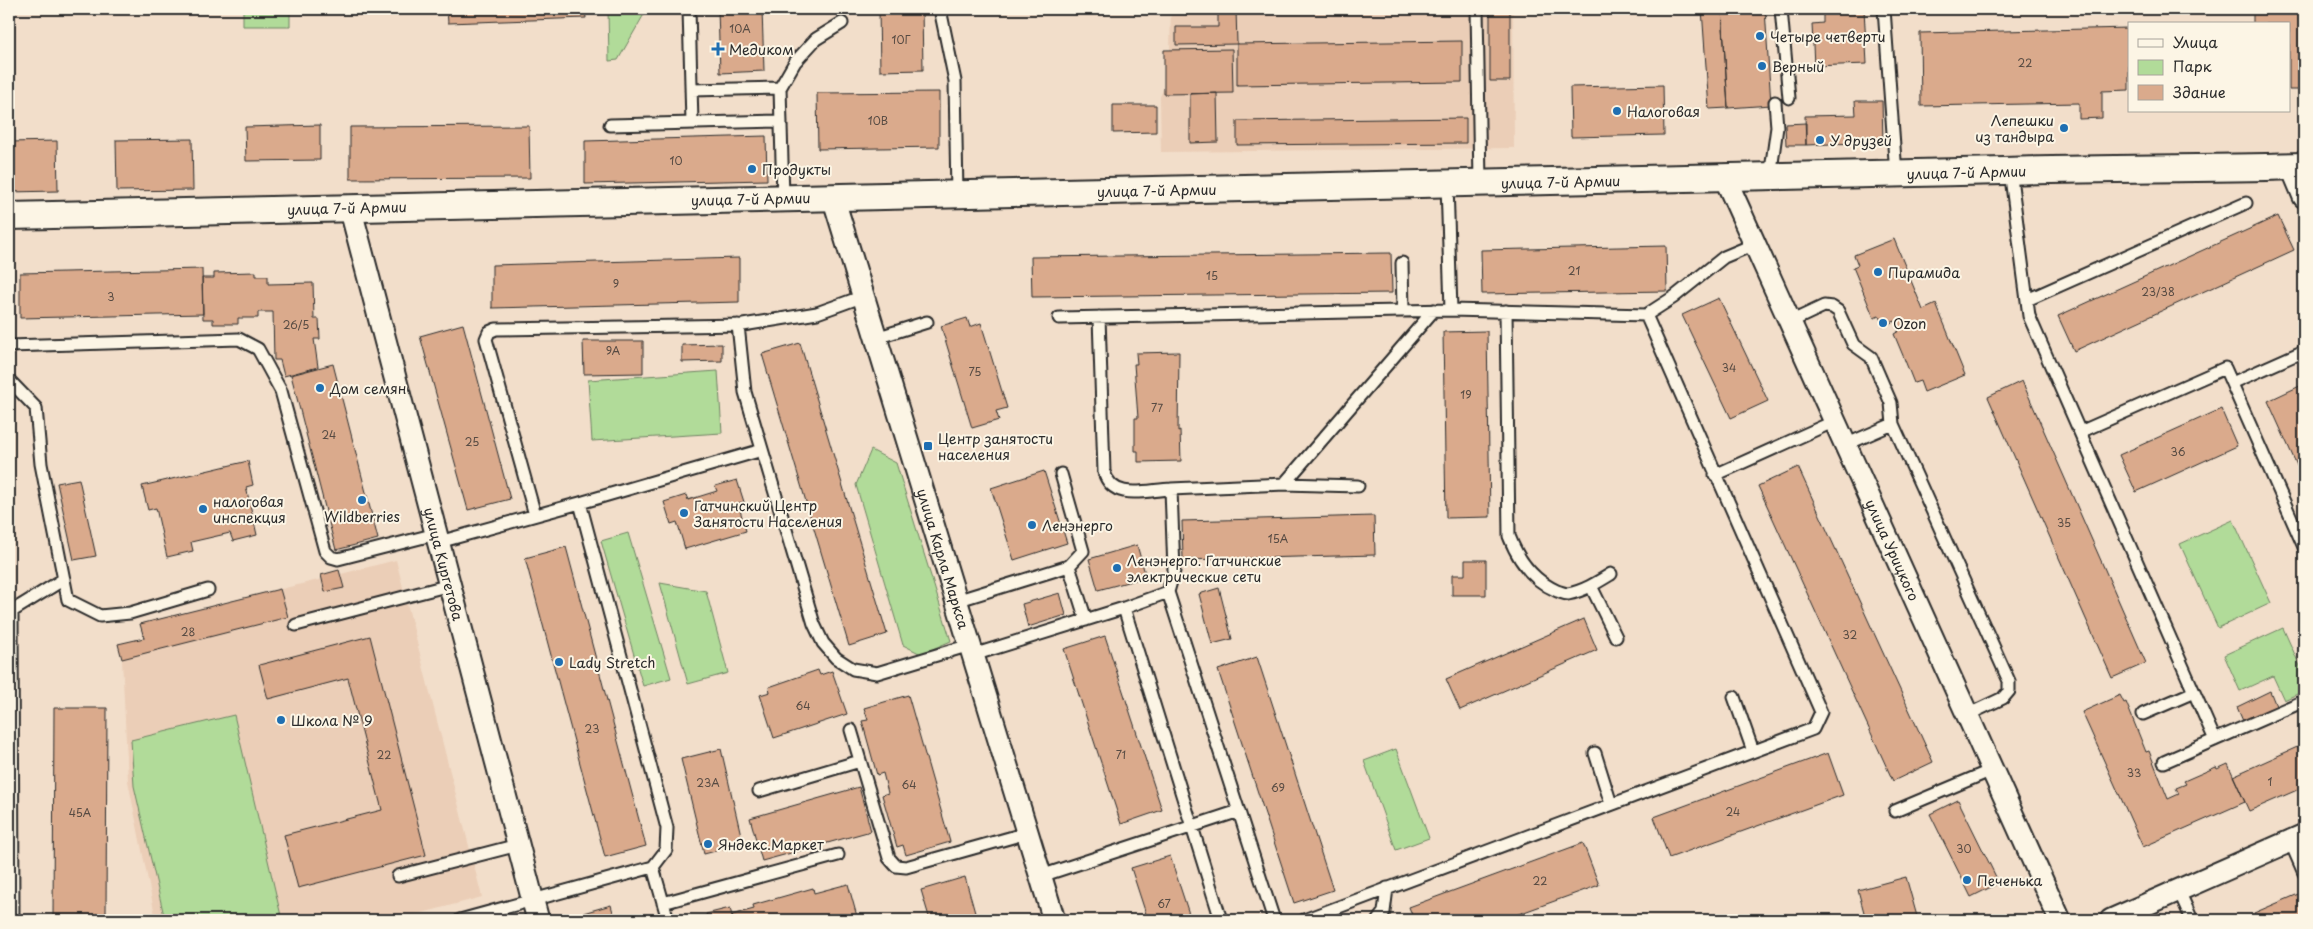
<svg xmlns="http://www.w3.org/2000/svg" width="2313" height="929" viewBox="0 0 2313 929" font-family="'Playpen Sans',sans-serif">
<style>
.built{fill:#ebceb7}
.green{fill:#b1db99;stroke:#6e8362}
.building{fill:#daaa8c;stroke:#2b2b2b}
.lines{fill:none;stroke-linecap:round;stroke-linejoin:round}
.service-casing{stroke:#2b2b2b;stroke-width:15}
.minor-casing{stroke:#2b2b2b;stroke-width:25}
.tertiary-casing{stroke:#2b2b2b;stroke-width:30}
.service{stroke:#fcf5e5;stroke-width:11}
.minor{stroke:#fcf5e5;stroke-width:21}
.tertiary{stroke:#fcf5e5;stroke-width:26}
.poi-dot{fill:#1f6fb2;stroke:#fcf5e5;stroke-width:2}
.labels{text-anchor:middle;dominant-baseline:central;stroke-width:4;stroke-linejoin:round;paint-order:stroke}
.number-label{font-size:11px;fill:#574b43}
.poi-label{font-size:14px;fill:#2b2b2b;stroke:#fcf5e5;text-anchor:start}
.street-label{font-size:14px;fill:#2b2b2b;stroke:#fcf5e5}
</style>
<rect width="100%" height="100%" fill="#f2deca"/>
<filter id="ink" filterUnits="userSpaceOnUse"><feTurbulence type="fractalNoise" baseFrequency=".02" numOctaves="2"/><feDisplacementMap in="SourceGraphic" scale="10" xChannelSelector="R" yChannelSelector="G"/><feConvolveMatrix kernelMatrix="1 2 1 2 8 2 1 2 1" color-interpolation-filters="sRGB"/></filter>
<g filter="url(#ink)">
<!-- built -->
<path class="built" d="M1171 9H1513L1514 148 1161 152 1160 97 1164 86V50H1170Z
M396 560 482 897 396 920H156L128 781 122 659 118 644 144 638 140 624 322 579 321 575 339 570 341 574Z"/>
<!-- green -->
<path class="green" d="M243 9H290V26H243Z
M608 9H647L618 60 609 61Z
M718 371 722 433 592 441 588 380Z
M871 450 896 463 951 641 921 654 903 645 856 485Z
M2233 520 2271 603 2218 628 2180 544Z
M628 533 671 678 643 686 601 541Z
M660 583 706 591 728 673 688 684Z
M2283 628 2304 675V691L2284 700 2273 676 2240 691 2224 655Z
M234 715 282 920H165L134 786 131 740Z
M1396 749 1429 838 1396 850 1364 761Z"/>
<!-- building -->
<path class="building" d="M447 9H585L586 18 448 23Z
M718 9H762L764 71 720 73Z
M879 9H922L923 70 880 71Z
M1218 9H1348L1236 10 1237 44 1176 45V27H1218Z
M1490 9H1510V81H1490Z
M1702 9H1722L1728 108 1709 109Z
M1722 9H1765L1771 105 1728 108Z
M1823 9H1864L1867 64 1814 66 1812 24 1823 23Z
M2253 9H2304V90H2289V24H2253Z
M2129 28V90L2102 91V118L2079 119V103L1921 106 1920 33Z
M1462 41V82L1237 85V44Z
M1232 49 1233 93 1164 94V50Z
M1663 85 1664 135 1571 137 1570 87Z
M939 92V147L818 149 817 93Z
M1217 93 1218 142 1190 143V94Z
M1855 101H1882L1883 142 1806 145 1805 116 1856 115Z
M1113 105H1156V132L1113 133Z
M1466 118V143L1237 145V121Z
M1806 123V145H1786L1785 124Z
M320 125V160L246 161 245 127Z
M529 126 530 178 350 179V127Z
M766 136 767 180 585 184V141Z
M192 139 193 190 117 191 116 140Z
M57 141 58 191 9 192V142Z
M2278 216 2294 250 2074 351 2058 316Z
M1894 239 1923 310 1936 304 1965 375 1924 392 1920 381 1914 383 1904 358 1894 334 1899 331 1895 321 1883 326 1879 316 1874 318 1853 267 1858 265 1854 255Z
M1666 246 1667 291 1482 294 1481 250Z
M1391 253 1392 293 1032 297 1031 257Z
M739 258V302L492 308V265Z
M202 269 203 314 20 318V273Z
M256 272V276H268V284L313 283 314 319H319L320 339H314L318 367 284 376 280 360H274L273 312H258V318H238V324H213V319H203L202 278H214V273Z
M1719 298 1768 401 1731 418 1682 315Z
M967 318 970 327 981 323 1007 408 996 411 999 420 972 428 941 326Z
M463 324 510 499 468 510 420 336Z
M1487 331 1490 517 1446 518 1443 332Z
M583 341H643V373L584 374Z
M800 343 887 634 849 646 762 354Z
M722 344V361L682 362V345Z
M1179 352 1178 431 1180 430 1181 461 1138 462V451H1135V418H1138L1134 364H1137L1136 353Z
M333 364 378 539 336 550 291 375Z
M2022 381 2146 663 2112 678 1988 397Z
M2304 384V481L2268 401Z
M2221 409 2237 446 2136 492 2119 455Z
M248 461 253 485 246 487 257 535 233 541 230 533 191 542 193 551 167 557 156 508 148 510 142 486Z
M1798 467 1933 762 1893 781 1758 486Z
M1044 471 1067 543 1014 560 991 488Z
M79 479 96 556 74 560 57 483Z
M737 480 744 502 738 503 746 531 685 549 677 522 671 524 664 502 686 495 688 500 717 491 715 486Z
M1374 516 1375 555 1183 560 1182 521Z
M1137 545 1146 577 1098 590 1089 559Z
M566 547 646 846 605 857 525 558Z
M1465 560H1486V595H1452V575H1465Z
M339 570 344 588 325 592 321 575Z
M1219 588 1232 639 1212 644 1199 594Z
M280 589 288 617 122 659 118 644 144 638 140 624Z
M1060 593 1066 615 1028 627 1022 604Z
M1584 619 1597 650 1460 710 1446 679Z
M370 636 426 855 298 888 284 835 382 810 348 678 268 699 259 665Z
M1105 636 1162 810 1121 824 1064 649Z
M1257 657 1333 890 1294 903 1218 670Z
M818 670 820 675 832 671 847 714 774 738 760 695 770 692 769 687Z
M2270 691 2276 706 2243 721 2237 707Z
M908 695 950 842 906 855 903 845 897 847 882 795 888 793 883 773 877 775 862 721 868 720 864 708Z
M2120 695 2124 703 2126 702 2146 752 2149 751 2168 799 2179 794 2176 788 2186 784 2184 781 2216 767 2217 769 2228 764 2245 802 2143 847 2082 712Z
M54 708H107L106 916H78V920H53Z
M2304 744V787L2249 811 2233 776Z
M721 749 743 844 704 854 681 759Z
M1828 753 1843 795 1669 858 1654 817Z
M859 787 871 831 762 861 750 818Z
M1958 800 1999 883 1971 897 1930 814Z
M1583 843 1599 885 1502 920H1414L1409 907Z
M1170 856 1191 920H1148L1131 868Z
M965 877 977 920H930L921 890Z
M1906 877 1918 920H1866L1858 890Z
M848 884 858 920H733L732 915 754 909 753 905 813 888 814 893Z
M2303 892 2304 920H2258L2254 913Z
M611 905 615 920H570L569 917Z
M730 908 733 920H708L706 914Z"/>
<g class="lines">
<!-- service casing -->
<g class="service-casing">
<path id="service" d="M689 9 692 123
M940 9 955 81 957 195
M1477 9 1480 183
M1781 9 1789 98
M1884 9 1896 174
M691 90 780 88
M610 125 781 121
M2010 170 2029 316 2215 740
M1770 177 1777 127 1775 102
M1447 184 1451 310
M783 198 780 88 795 62 816 39 842 23
M1402 263 1403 311
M2027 300 2246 203
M1506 311 1509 536C1518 560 1532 580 1557 591 1561 592 1564 594 1568 594 1584 591 1598 582 1611 574
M1646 315 1674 297 1724 257 1755 244
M1099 317 1104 472C1113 502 1146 490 1171 489
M1059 318 1451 310 1646 315 1821 712 1813 729 1304 920
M1790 322 1824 306 1832 307 1838 311 1853 344 1871 357 1891 403 1893 424 2009 681V691L2003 698 1967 715
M738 325 745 392 814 624 823 643 836 658 853 669 877 673 970 645
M876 338 927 322
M9 346 239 339 258 349 281 391 325 551 331 557 338 559 436 534
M9 380 36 408 41 464 68 600 100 616 130 613 208 590
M2232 383 2304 351
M2080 432 2225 368 2304 547
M1845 445 1893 424
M1061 474 1083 551 1069 566
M1715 475 1835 421
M1284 484 1434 310
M580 503 762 450
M535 515 486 339 489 332 496 329 743 325 817 313 864 296
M439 542 580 503 667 828 666 850 653 867
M1591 586 1616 637
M1168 592 1174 571 1171 489 1284 484 1358 486
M956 601 1069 566 1086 620
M1124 608 1168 592 1274 920
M12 611 13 920
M9 613 64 579
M296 625 450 585
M973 655 1124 608 1221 920
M1734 697 1753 751
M2143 714 2194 692
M851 730 889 858 896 866 906 867 1027 833
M1595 753 1611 804
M2164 762 2304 701
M759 791 860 761
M1895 811 1992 770
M2290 841 2304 873
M398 876 518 845
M1041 876 1239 811
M2179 891 2192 920
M663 903 838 855
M460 920 653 867 668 920
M1378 920 1384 912 1387 888"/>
</g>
<!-- minor casing -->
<g class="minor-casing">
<g id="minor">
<path d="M2291 166 2304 197"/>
<path id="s1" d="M1725 178 2060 920"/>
<path id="s2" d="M833 197 1054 920"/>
<path id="s3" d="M350 207 538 920"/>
<path d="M2111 920 2304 835"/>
</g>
</g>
<!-- tertiary casing -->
<g class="tertiary-casing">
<g id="tertiary">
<path id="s4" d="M9 216C674 198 1339 188 2004 171 2104 168 2204 169 2304 166"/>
</g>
</g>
<!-- service -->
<use href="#service" class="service"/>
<!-- minor -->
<use href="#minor" class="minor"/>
<!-- tertiary -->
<use href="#tertiary" class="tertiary"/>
</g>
</g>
<!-- markers -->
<g class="poi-dot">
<circle cx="1760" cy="36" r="5"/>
<path d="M715.5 41.5h5v5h5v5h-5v5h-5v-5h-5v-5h5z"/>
<circle cx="1762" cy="66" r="5"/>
<circle cx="1617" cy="111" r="5"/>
<circle cx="2064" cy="128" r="5"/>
<circle cx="1820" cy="140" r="5"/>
<circle cx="752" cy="169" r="5"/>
<circle cx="1878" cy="272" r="5"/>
<circle cx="1883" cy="323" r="5"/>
<circle cx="320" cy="388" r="5"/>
<rect x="923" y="441" width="10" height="10" rx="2.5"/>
<circle cx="362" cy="500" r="5"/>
<circle cx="203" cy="509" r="5"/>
<circle cx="684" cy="513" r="5"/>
<circle cx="1032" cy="525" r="5"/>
<circle cx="1117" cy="568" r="5"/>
<circle cx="559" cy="662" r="5"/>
<circle cx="281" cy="720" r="5"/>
<circle cx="708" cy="844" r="5"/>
<circle cx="1967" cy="880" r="5"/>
</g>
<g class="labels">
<!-- number labels -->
<g class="number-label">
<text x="740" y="28">10А</text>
<text x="901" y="39">10Г</text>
<text x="2025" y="62">22</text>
<text x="878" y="120">10В</text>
<text x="676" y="160">10</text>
<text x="1574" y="270">21</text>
<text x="1212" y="275">15</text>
<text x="616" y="283">9</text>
<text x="2158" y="291">23/38</text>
<text x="111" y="296">3</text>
<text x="296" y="324">26/5</text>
<text x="613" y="350">9А</text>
<text x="1729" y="367">34</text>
<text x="975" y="371">75</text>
<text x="1466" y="394">19</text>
<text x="1157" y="407">77</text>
<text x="329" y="434">24</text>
<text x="472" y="441">25</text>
<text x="2178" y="451">36</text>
<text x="2064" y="522">35</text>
<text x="1278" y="538">15А</text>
<text x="188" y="631">28</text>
<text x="1850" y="634">32</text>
<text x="803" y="705">64</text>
<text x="592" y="728">23</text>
<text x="384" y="754">22</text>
<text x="1121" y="754">71</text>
<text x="2134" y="772">33</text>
<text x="2270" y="781">1</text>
<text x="708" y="782">23А</text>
<text x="909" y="784">64</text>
<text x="1278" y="787">69</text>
<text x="1733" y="811">24</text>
<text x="80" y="812">45А</text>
<text x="1964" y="848">30</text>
<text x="1540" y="880">22</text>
<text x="1164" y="903">67</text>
</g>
<!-- poi labels -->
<g class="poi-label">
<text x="1770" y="36">Четыре четверти</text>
<text x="729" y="49">Медиком</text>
<text x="1772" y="66">Верный</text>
<text x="1627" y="111">Налоговая</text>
<text x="2054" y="120" text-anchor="end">Лепешки<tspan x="2054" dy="16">из тандыра</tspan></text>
<text x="1830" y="140">У друзей</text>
<text x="762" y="169">Продукты</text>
<text x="1888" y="272">Пирамида</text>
<text x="1893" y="323">Ozon</text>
<text x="330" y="388">Дом семян</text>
<text x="938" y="438">Центр занятости<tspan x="938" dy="16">населения</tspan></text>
<text x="213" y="501">налоговая<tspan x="213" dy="16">инспекция</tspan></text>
<text x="694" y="505">Гатчинский Центр<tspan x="694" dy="16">Занятости Населения</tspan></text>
<text x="362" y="516" text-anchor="middle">Wildberries</text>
<text x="1042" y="525">Ленэнерго</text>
<text x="1127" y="560">Ленэнерго. Гатчинские<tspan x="1127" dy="16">электрические сети</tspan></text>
<text x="569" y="662">Lady Stretch</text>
<text x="291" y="720">Школа № 9</text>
<text x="718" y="844">Яндекс.Маркет</text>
<text x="1977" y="880">Печенька</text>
</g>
<!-- street labels -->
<g class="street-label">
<text stroke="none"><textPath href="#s4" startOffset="1958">улица 7-й Армии</textPath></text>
<text stroke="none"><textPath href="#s4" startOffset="1552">улица 7-й Армии</textPath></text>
<text stroke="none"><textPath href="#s4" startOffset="1148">улица 7-й Армии</textPath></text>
<text stroke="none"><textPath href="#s4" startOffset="742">улица 7-й Армии</textPath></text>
<text stroke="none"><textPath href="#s4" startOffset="338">улица 7-й Армии</textPath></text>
<text stroke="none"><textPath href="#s1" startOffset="408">улица Урицкого</textPath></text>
<text stroke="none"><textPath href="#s2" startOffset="378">улица Карла Маркса</textPath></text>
<text stroke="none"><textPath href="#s3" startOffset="369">улица Киргетова</textPath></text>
</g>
</g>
<!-- margin -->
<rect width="2313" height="929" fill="none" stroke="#fcf5e5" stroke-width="30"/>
<rect x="15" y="15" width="2283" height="899" fill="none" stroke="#2b2b2b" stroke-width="2" filter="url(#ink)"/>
<!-- legend -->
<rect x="2128" y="22" width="162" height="90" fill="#fcf5e5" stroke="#a8a49b"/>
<rect x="2138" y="39" width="25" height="8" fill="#fcf5e5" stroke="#a8a49b"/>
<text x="2173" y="48" font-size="15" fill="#2b2b2b">Улица</text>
<rect x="2138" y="60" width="25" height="15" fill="#b1db99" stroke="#a8a49b"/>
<text x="2173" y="72" font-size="15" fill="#2b2b2b">Парк</text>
<rect x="2138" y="85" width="25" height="15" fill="#daaa8c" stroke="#a8a49b"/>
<text x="2173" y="98" font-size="15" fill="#2b2b2b">Здание</text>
</svg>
